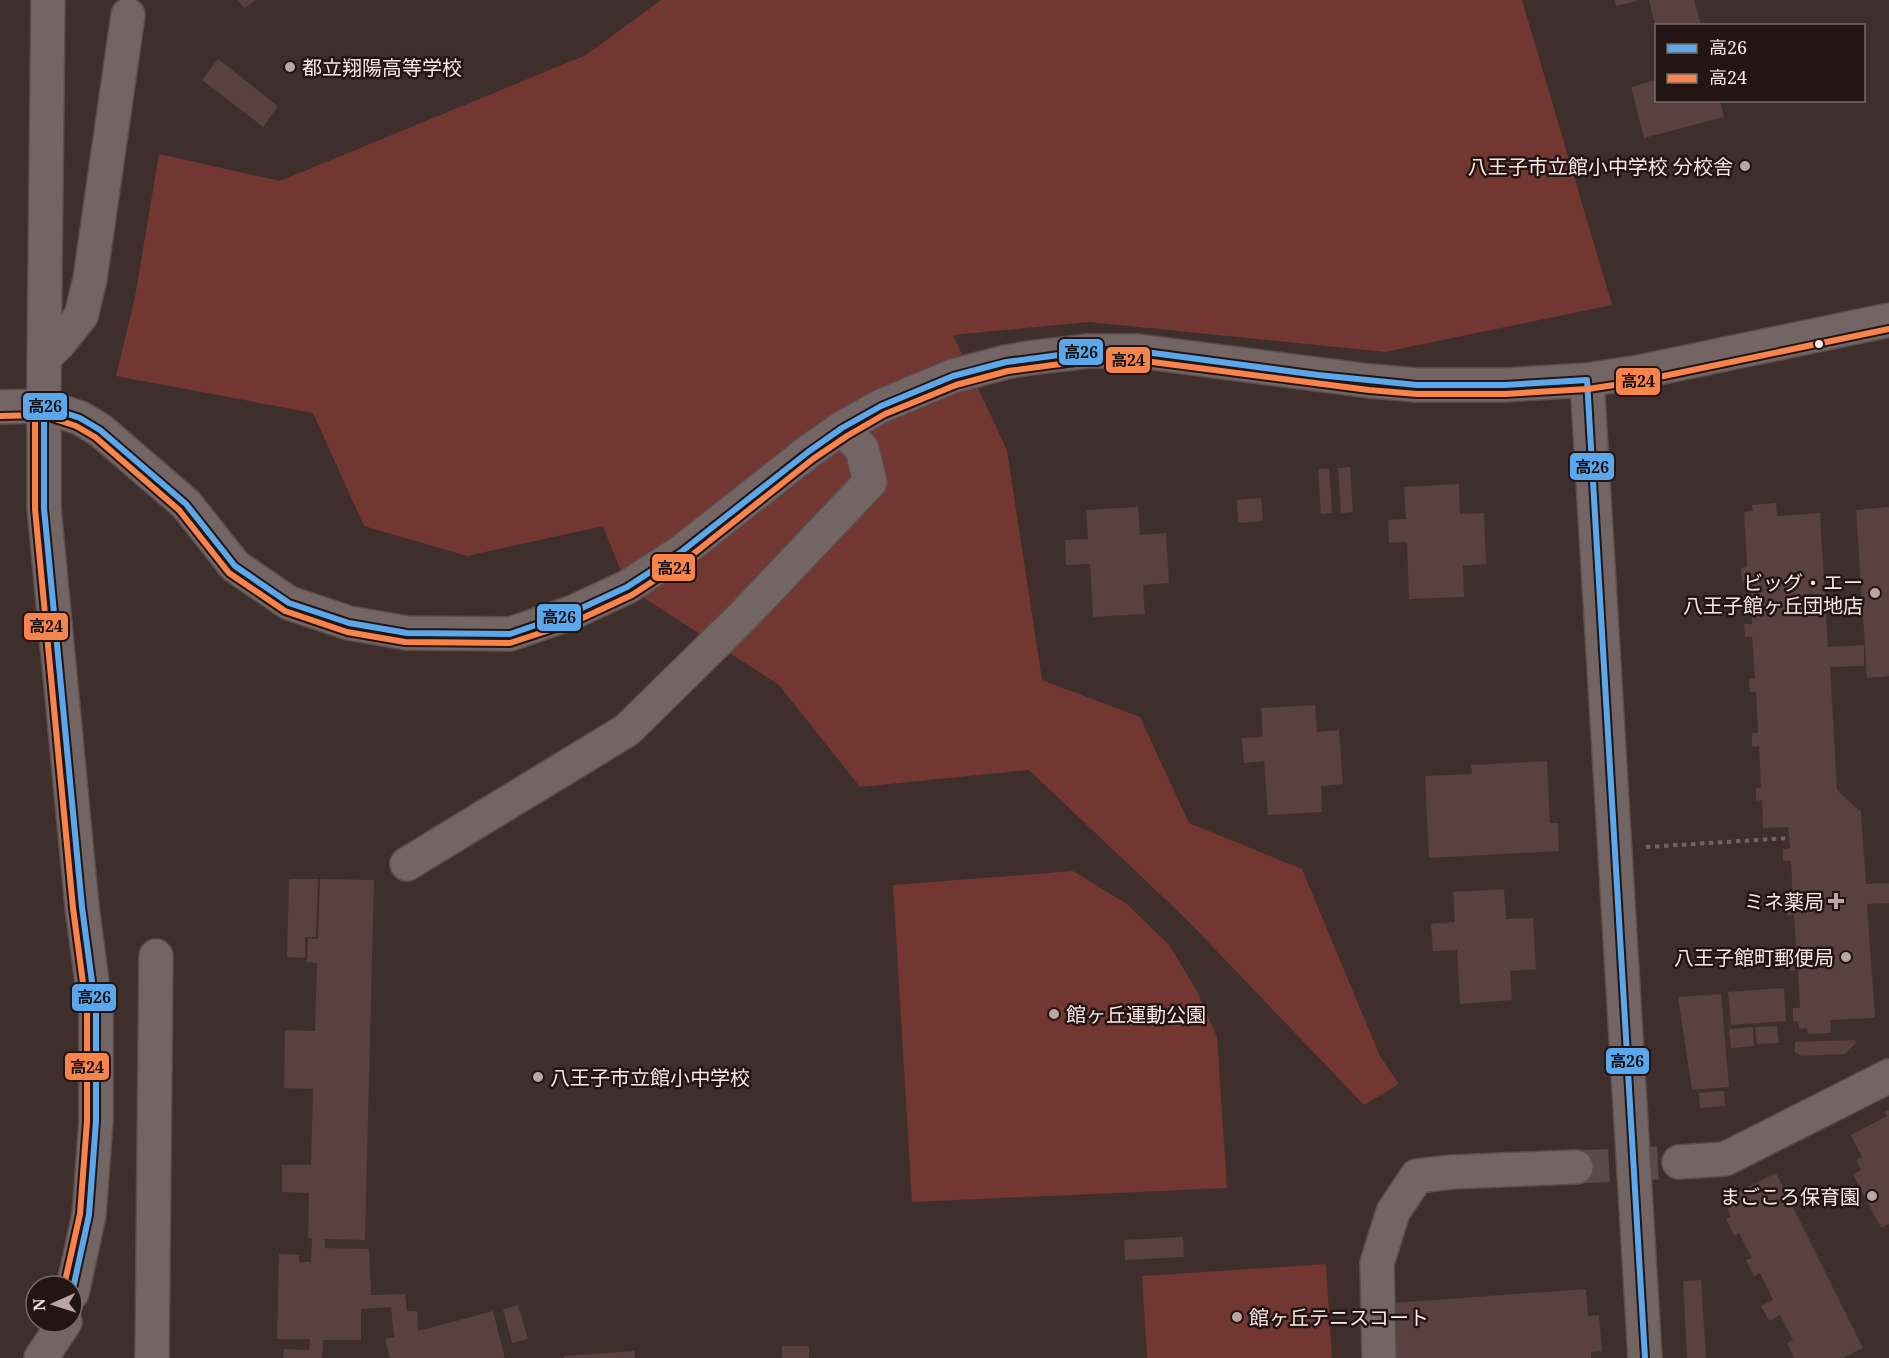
<svg xmlns="http://www.w3.org/2000/svg" width="1889" height="1358" viewBox="0 0 1889 1358" font-family="'Noto Serif','Noto Sans JP',serif">
<style>
.green{fill:#713730}
.building{fill:#58413f}
.lines{fill:none;stroke-linecap:round;stroke-linejoin:round}
.minor-tunnel{stroke:#5a4a48;stroke-width:33;stroke-dasharray:33 16;stroke-linecap:butt}
.minor-casing{stroke:#5b4d4b;stroke-width:36}
.path{stroke:#716563;stroke-width:4;stroke-dasharray:4.5 4.5;stroke-linecap:butt}
.minor{stroke:#736564;stroke-width:33}
.bus-1-casing{stroke:#231513;stroke-width:10}
.bus-2-casing{stroke:#231513;stroke-width:10}
.bus-1{stroke:#5aa8eb;stroke-width:6}
.bus-2{stroke:#f8844c;stroke-width:6}
.poi-dot{fill:#baa6a4;stroke:#231513;stroke-width:2}
.bus-dot{fill:#fce7e4;stroke:#231513;stroke-width:2}
.labels{text-anchor:middle;dominant-baseline:central;stroke-width:5;stroke-linejoin:round;paint-order:stroke}
.poi-label{font-size:20px;fill:#fce7e4;stroke:#231513;text-anchor:end}
.line-badge{stroke:#231513;stroke-width:2}
.pale-badge-label{font-size:16px;text-anchor:middle;font-weight:bold;fill:#111}
</style>
<rect width="100%" height="100%" fill="#3e2e2c"/>
<!-- green -->
<path class="green" d="M661 0H1522L1612 305 1385 352 1089 322 953 335 1007 450 1042 680 1140 717 1189 823 1302 869 1380 1056 1399 1084 1364 1105 1186 919 1029 770 860 787 779 685 627 587 603 526 467 556 364 526 313 413 116 376 135 297 159 154 280 181 586 55Z
M1073 871 1127 904 1169 945 1197 991 1217 1037 1227 1188 912 1202 893 885Z
M1326 1264 1332 1358H1147L1142 1276Z"/>
<!-- building -->
<path class="building" d="M238 0H256L244 8Z
M1615 0H1637V1L1616 6Z
M1649 0H1694L1701 26H1655Z
M218 59 278 106 263 127 202 80Z
M1656 80V100H1720L1724 117 1644 138 1631 87Z
M1350 467 1353 512 1341 513 1338 468Z
M1318 469H1329L1332 513 1321 514Z
M1459 484 1460 514 1484 513 1486 564 1463 566 1464 597 1409 599 1407 542 1389 543 1388 520 1406 519 1404 487Z
M1261 498 1263 521 1238 523 1237 500Z
M1776 503 1777 516 1820 513 1828 647 1864 645V666L1830 667 1837 790 1861 812 1866 884 1889 883V903L1867 904 1875 1018 1830 1020 1831 1033 1808 1034 1807 1028 1799 1029 1798 1021 1793 1022V1008H1800L1798 970 1789 971 1788 957H1797L1794 915 1787 916 1785 903H1793L1791 861H1783V849L1790 848 1788 827 1763 828 1762 800 1756 801V788L1761 787 1759 746 1752 747V733H1758L1756 692H1750L1749 679 1755 678 1752 637H1745L1744 624H1752L1749 580 1742 581 1741 568 1747 567 1744 512 1753 511 1752 505Z
M1138 507 1140 535 1166 533 1169 583 1143 585 1145 614 1093 617 1090 564 1066 565 1065 540 1088 539 1086 510Z
M1889 507V676L1867 678 1856 510Z
M1315 705 1317 732 1339 730 1343 784 1321 786 1322 812 1268 815 1264 761 1244 763 1242 738 1263 737 1261 708Z
M1547 761 1550 823H1558L1559 851 1429 858 1425 776 1472 774 1471 765Z
M289 879H318L316 937H305V958L287 957Z
M320 879 374 880 365 1240 325 1239V1248L369 1249 371 1295 405 1294 407 1311H417L418 1331 493 1311 505 1358H390L385 1339 394 1337 391 1307 361 1309V1340H323L322 1358H283L284 1349 309 1350 310 1339H277L279 1254 299 1255V1262H311L312 1238H308L309 1193 282 1192V1165H311L313 1089 284 1088 285 1030 315 1031 317 963 307 962 308 938 318 939Z
M1504 889 1506 919 1533 918 1536 969 1510 971 1512 1000 1460 1004 1457 950 1433 951 1431 924 1455 922 1453 892Z
M1784 988 1786 1021 1731 1025 1728 992Z
M1721 994 1729 1087 1692 1090 1678 997Z
M1777 1026 1779 1043 1757 1044 1755 1027Z
M1753 1027 1754 1046 1731 1048 1729 1029Z
M1855 1040 1856 1043 1845 1054 1801 1056 1795 1052V1042Z
M1724 1091 1725 1106 1700 1108 1699 1093Z
M1889 1110V1224L1881 1228 1853 1174 1861 1170 1856 1160 1862 1157 1851 1135 1887 1116 1885 1112Z
M1776 1173 1863 1348 1843 1358H1794L1787 1343 1793 1340 1780 1315 1769 1321 1761 1306 1773 1300 1760 1273 1754 1276 1746 1260 1752 1258 1739 1233 1734 1236 1726 1219 1731 1216 1723 1200Z
M1183 1237 1184 1257 1125 1260 1124 1240Z
M1701 1280 1706 1358H1687L1683 1281Z
M1586 1289 1588 1316 1599 1315 1602 1351 1591 1352V1358H1397L1392 1303Z
M518 1305 528 1339 512 1343 503 1309Z
M782 1346H809V1358H782Z
M634 1351 635 1358H564V1356Z"/>
<g class="lines">
<!-- minor-tunnel -->
<path class="minor-tunnel" d="M1576 1167 1679 1162"/>
<!-- minor casing -->
<g class="minor-casing">
<path id="minor" d="M48 0 44 365V508L82 907 96 1012V1121L89 1215 72 1293
M44 358 60 342 81 316 90 279 128 15
M1587 380 1645 1358
M0 407 44 406 80 418 100 430 186 504 235 566 289 603 349 623 407 633 510 634 571 613 627 587 681 552 808 452 842 428 881 406 953 376 1006 362 1029 358 1089 351H1138L1370 381 1417 385H1504L1587 380 1639 372 1889 320
M407 864 627 730 742 617 870 482 862 449 842 428
M1679 1162 1725 1159 1889 1076
M41 1358 65 1322
M152 1358 156 956
M1379 1358 1377 1263 1393 1212 1417 1176 1452 1172 1576 1167"/>
</g>
<!-- path -->
<path class="path" d="M1646 847 1789 838"/>
<!-- minor -->
<use href="#minor" class="minor"/>
<!-- bus-1 casing -->
<g class="bus-1-casing">
<path id="bus-1" d="M72 1293 89 1215 96 1121V1012L82 907 44 508V406L80 418 100 430 186 504 235 566 289 603 349 623 407 633 510 634 571 613 627 587 681 552 808 452 842 428 881 406 953 376 1006 362 1089 351H1138L1318 375 1417 385H1504L1587 380 1645 1358"/>
</g>
<!-- bus-2 casing -->
<g class="bus-2-casing">
<path id="bus-2" d="M35 406V509L73 908 87 1013V1121L80 1214 64 1286
M0 416 43 415 76 426 95 437 179 510 229 573 285 611 347 632 405 642 510 643 574 622 632 595 687 559 813 459 847 436 885 414 956 385 1008 371 1090 360H1137L1369 390 1417 394H1505L1588 389 1640 381 1889 329"/>
</g>
<!-- bus-1 -->
<use href="#bus-1" class="bus-1"/>
<!-- bus-2 -->
<use href="#bus-2" class="bus-2"/>
</g>
<!-- markers -->
<g class="poi-dot">
<circle cx="290" cy="67" r="6"/>
<circle cx="1745" cy="166" r="6"/>
<circle cx="1875" cy="593" r="6"/>
<path d="M1833 892h6v6h6v6h-6v6h-6v-6h-6v-6h6z"/>
<circle cx="1846" cy="957" r="6"/>
<circle cx="1054" cy="1014" r="6"/>
<circle cx="538" cy="1077" r="6"/>
<circle cx="1872" cy="1196" r="6"/>
<circle cx="1237" cy="1317" r="6"/>
</g>
<circle class="bus-dot" cx="1819" cy="344" r="5"/>
<g class="labels">
<!-- poi labels -->
<g class="poi-label">
<text x="302" y="67" text-anchor="start">都立翔陽高等学校</text>
<text x="1733" y="166">八王子市立館小中学校 分校舎</text>
<text x="1863" y="582">ビッグ・エー<tspan x="1863" dy="23">八王子館ヶ丘団地店</tspan></text>
<text x="1824" y="901">ミネ薬局</text>
<text x="1834" y="957">八王子館町郵便局</text>
<text x="1066" y="1014" text-anchor="start">館ヶ丘運動公園</text>
<text x="550" y="1077" text-anchor="start">八王子市立館小中学校</text>
<text x="1860" y="1196">まごころ保育園</text>
<text x="1249" y="1317" text-anchor="start">館ヶ丘テニスコート</text>
</g>
</g>
<g class="line-badge">
<rect x="1058" y="338" width="46" height="28" rx="6" fill="#5aa8eb"/>
<rect x="1105" y="346" width="46" height="28" rx="6" fill="#f8844c"/>
<rect x="1615" y="367" width="46" height="29" rx="6" fill="#f8844c"/>
<rect x="22" y="392" width="46" height="29" rx="6" fill="#5aa8eb"/>
<rect x="1569" y="452" width="46" height="29" rx="6" fill="#5aa8eb"/>
<rect x="651" y="553" width="45" height="29" rx="6" fill="#f8844c"/>
<rect x="536" y="603" width="46" height="29" rx="6" fill="#5aa8eb"/>
<rect x="23" y="612" width="46" height="29" rx="6" fill="#f8844c"/>
<rect x="71" y="983" width="46" height="29" rx="6" fill="#5aa8eb"/>
<rect x="1605" y="1047" width="45" height="28" rx="6" fill="#5aa8eb"/>
<rect x="64" y="1052" width="46" height="29" rx="6" fill="#f8844c"/>
</g>
<g class="pale-badge-label">
<text x="1081" y="358">高26</text>
<text x="1128" y="366">高24</text>
<text x="1638" y="387">高24</text>
<text x="45" y="412">高26</text>
<text x="1592" y="473">高26</text>
<text x="674" y="574">高24</text>
<text x="559" y="623">高26</text>
<text x="46" y="632">高24</text>
<text x="94" y="1003">高26</text>
<text x="1627" y="1067">高26</text>
<text x="87" y="1073">高24</text>
</g>
<!-- legend -->
<rect x="1655" y="24" width="210" height="78" fill="#231513" stroke="#7a6967" stroke-width="1.5"/>
<rect x="1667" y="44" width="30" height="9" fill="#5aa8eb" stroke="#7a6967" stroke-width="1.5"/>
<text x="1709" y="54" font-size="18" fill="#fce7e4">高26</text>
<rect x="1667" y="74" width="30" height="9" fill="#f8844c" stroke="#7a6967" stroke-width="1.5"/>
<text x="1709" y="84" font-size="18" fill="#fce7e4">高24</text>
<!-- north arrow -->
<g transform="translate(54 1304) rotate(267)"><circle r="28" fill="#231513" stroke="#7a6967" stroke-width="1.5"/>
<path d="M0-4.5L10 22L0 15L-10 22Z" fill="#baa6a4"/>
<text y="-9" font-size="16" font-weight="bold" text-anchor="middle" fill="#fce7e4">N</text>
</g>
</svg>
